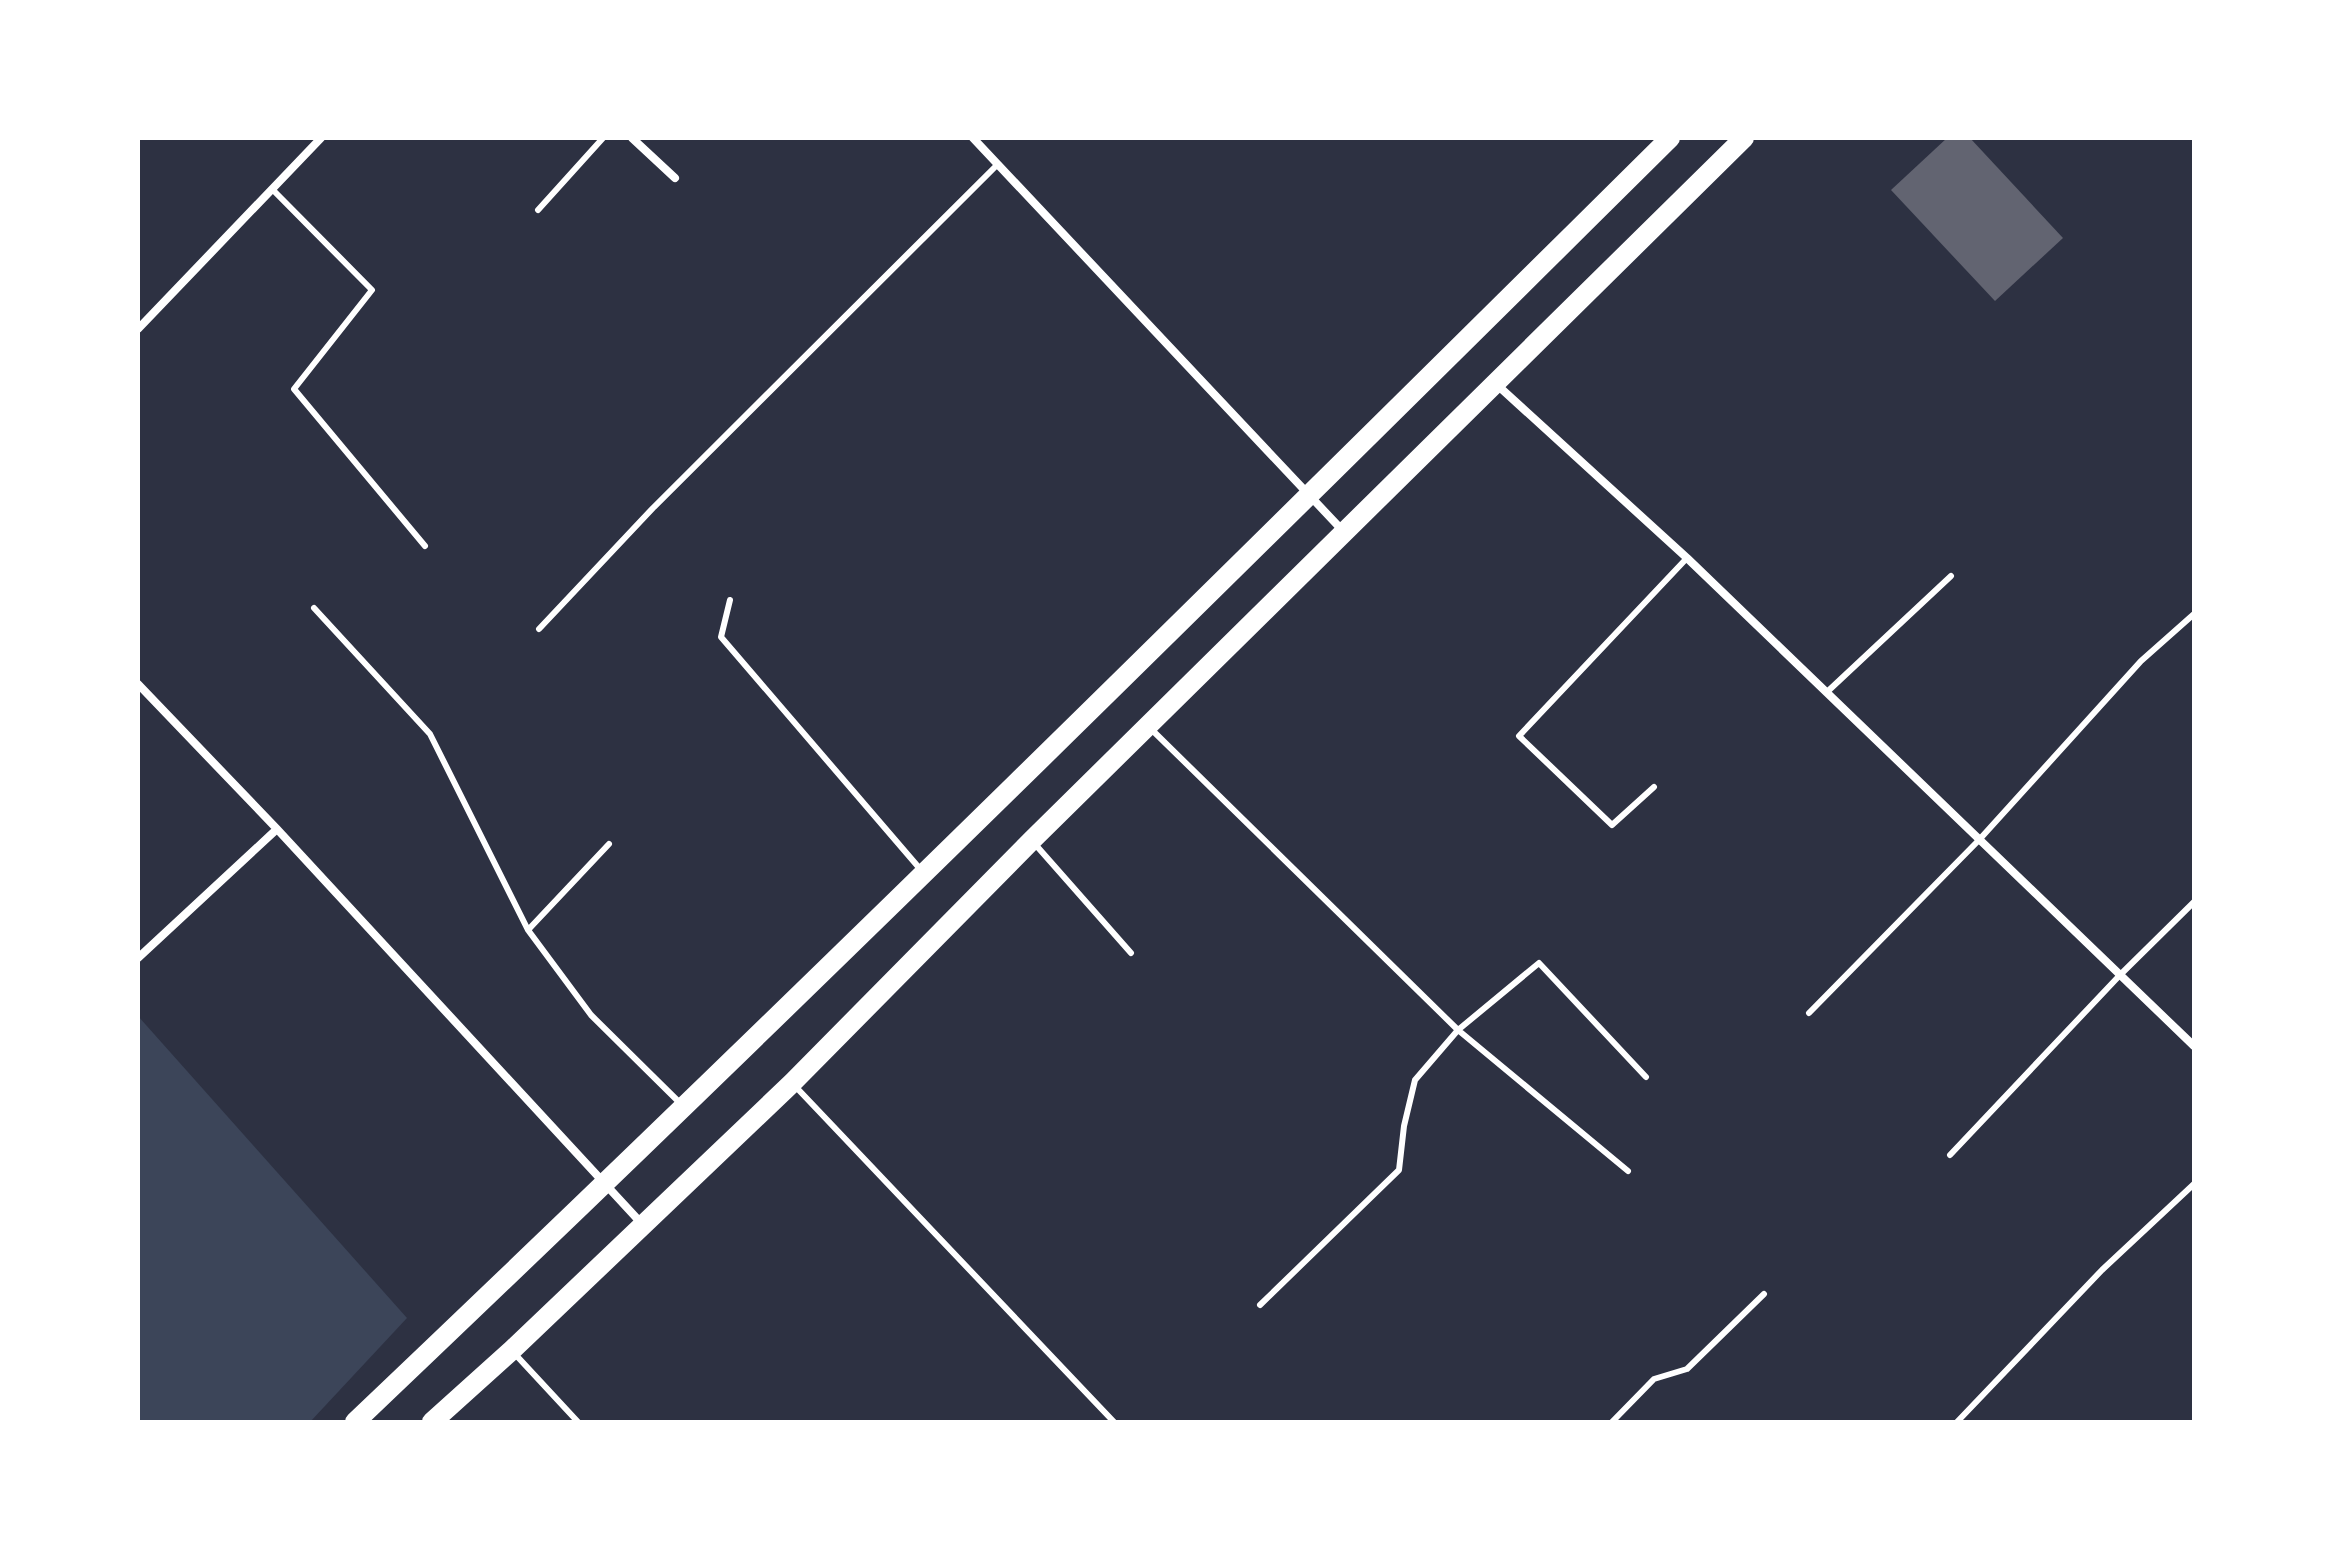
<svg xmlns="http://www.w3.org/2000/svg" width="2332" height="1560" viewBox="0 0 2332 1560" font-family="Manrope,sans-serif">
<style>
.green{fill:#3c4559}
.building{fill:#626471}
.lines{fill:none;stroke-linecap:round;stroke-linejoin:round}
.service{stroke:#fff;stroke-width:6}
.minor{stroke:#fff;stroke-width:8}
.primary{stroke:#fff;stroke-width:20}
</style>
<rect width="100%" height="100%" fill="#2d3142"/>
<!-- green -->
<path class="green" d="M138 1016 407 1318 310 1422H138Z"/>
<!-- building -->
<path class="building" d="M1947 138H1970L2063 238 1995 301 1891 190Z"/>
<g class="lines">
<!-- service -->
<path class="service" d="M272 189 372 290 294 389 425 546
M538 210 603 138
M730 600 721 637 921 870
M314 608 430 734 528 930 591 1015 681 1104
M539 629 653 508 998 164
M1827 692 1951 576
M1151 729 1458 1030 1628 1171
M1654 787 1612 825 1519 736 1687 558
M1034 843 1131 953
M528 930 609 844
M1809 1013 1979 840 2141 661 2194 614
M794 1085 1114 1422
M1950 1155 2120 975 2194 902
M1260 1305 1399 1170 1404 1126 1415 1080 1458 1030 1539 963 1646 1077
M514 1353 578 1422
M1612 1422 1654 1379 1687 1369 1764 1294
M1957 1422 2102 1270 2194 1184"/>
<!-- minor -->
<path class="minor" d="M632 138 675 178
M973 138 1343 531
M138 329 321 138
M1495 383 1687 558 2194 1046
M138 684 277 829 643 1225
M138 958 277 829"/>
<!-- primary -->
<path class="primary" d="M355 1422C799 1000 1235 569 1670 138
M432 1422 512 1350 792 1083 1032 840 1744 138"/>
</g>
<!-- border -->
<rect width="2332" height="1560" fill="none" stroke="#ffffff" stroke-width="280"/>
</svg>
